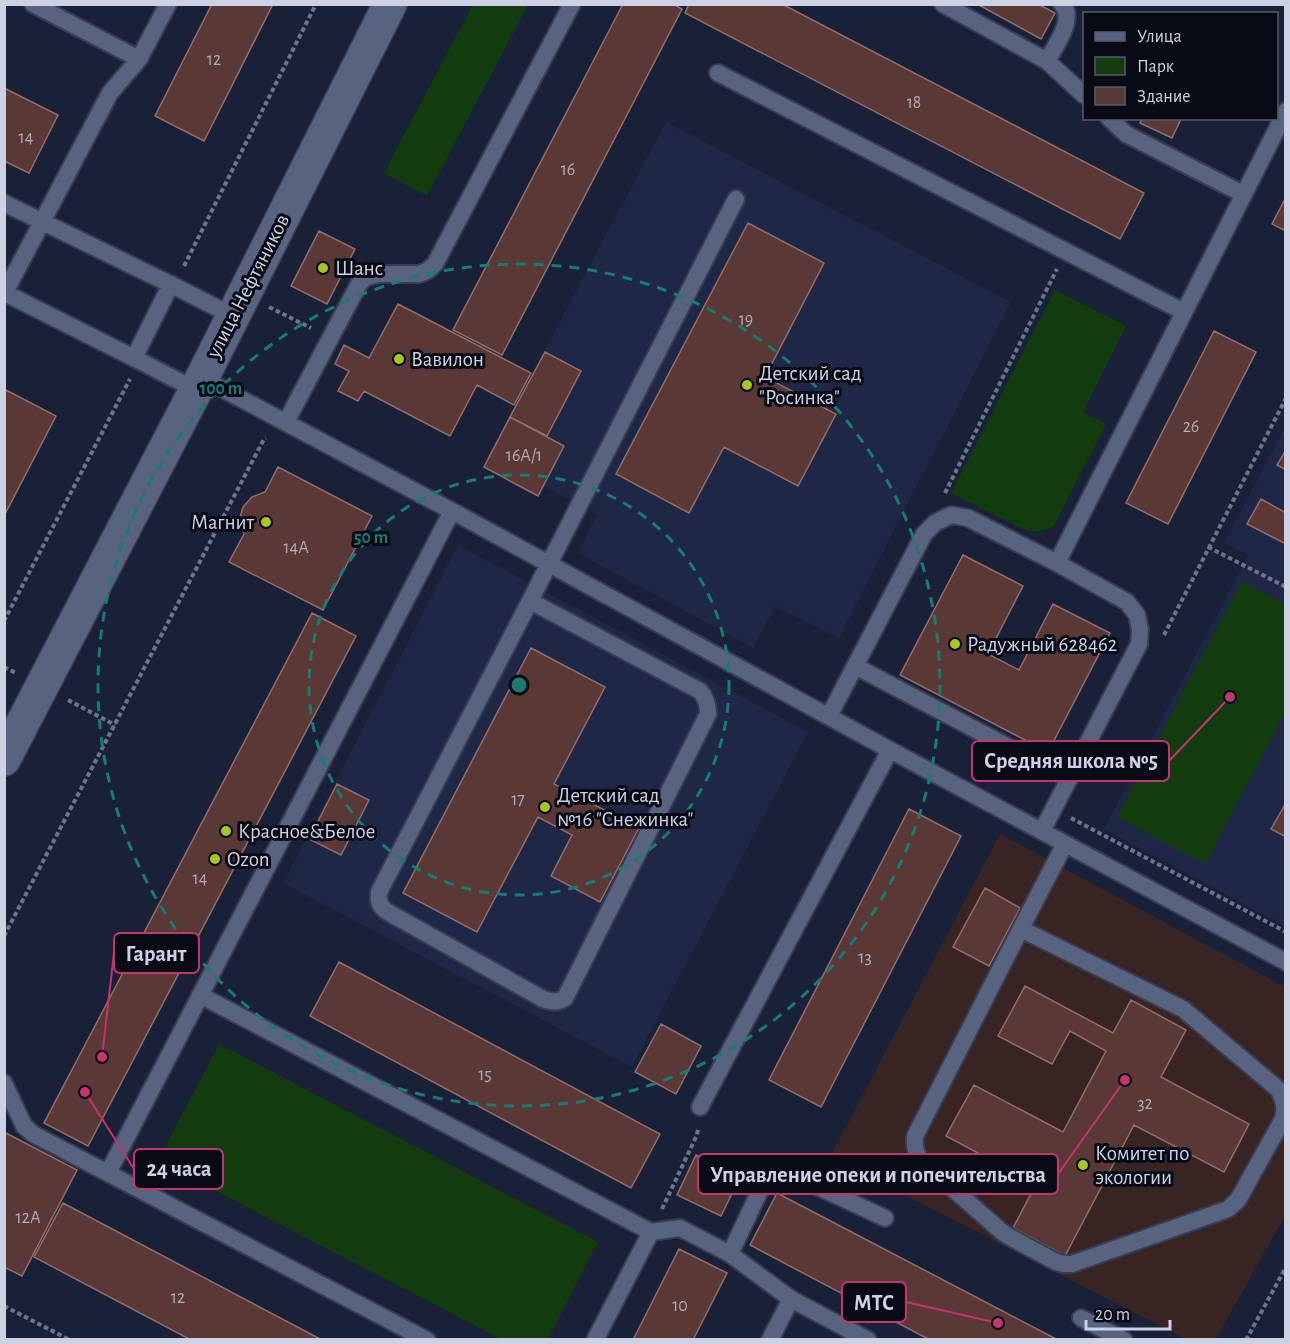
<svg xmlns="http://www.w3.org/2000/svg" width="1290" height="1344" viewBox="0 0 1290 1344" font-family="'Alegreya Sans',sans-serif">
<style>
.commercial{fill:#372423}
.built{fill:#1e2746}
.green{fill:#133c0e}
.building{fill:#5a3836;stroke:#936d6a;stroke-width:1.5}
.lines{fill:none;stroke-linecap:round;stroke-linejoin:round}
.service-casing{stroke:#393d53;stroke-width:20}
.minor-casing{stroke:#393d53;stroke-width:36}
.path{stroke:#6e758a;stroke-width:4;stroke-dasharray:4.5 3;stroke-linecap:butt}
.service{stroke:#586380;stroke-width:16}
.minor{stroke:#586380;stroke-width:33}
.ring{fill:none;stroke:#187b74;stroke-width:3;stroke-dasharray:10 8}
.poi-dot{fill:#a8c71c;stroke:#080b16;stroke-width:2}
.labels{text-anchor:middle;dominant-baseline:central;stroke-width:6;stroke-linejoin:round;paint-order:stroke}
.number-label{font-size:18px;fill:#b0acb8}
.poi-label{font-size:21px;fill:#ccd2e3;stroke:#080b16;text-anchor:start}
.street-label{font-size:21px;fill:#ccd2e3;stroke:#080b16}
.centre{fill:#187b74;stroke:#080b16;stroke-width:3}
.ring-label{font-size:18px;text-anchor:middle;font-weight:bold;fill:#187b74;stroke:#080b16;stroke-width:6;stroke-linejoin:round;paint-order:stroke}
.leader{fill:none;stroke:#c4346f;stroke-width:2}
.callout-dot{fill:#c4346f;stroke:#080b16;stroke-width:2}
.callout{fill:#080b16;stroke:#c4346f;stroke-width:2}
.callout-label{font-size:22px;text-anchor:middle;font-weight:bold;fill:#ccd2e3}
</style>
<rect width="100%" height="100%" fill="#192139"/>
<!-- commercial -->
<path class="commercial" d="M1000 834 1285 987V1216L1216 1339H1186L830 1157Z"/>
<!-- built -->
<path class="built" d="M666 122 1011 302 839 638 775 607 753 648 578 553 597 514 545 487 539 498 482 468Z
M1285 427V926L1104 829 1248 556 1224 543Z
M458 545 808 732 632 1067 283 883Z"/>
<!-- green -->
<path class="green" d="M473 4 528 5 427 196 384 173Z
M1055 290 1126 326 1083 412 1106 424 1054 526C1043 532 1035 533 1023 529L951 493Z
M1242 581 1285 604V713L1205 864 1117 817Z
M219 1044 598 1242 548 1339H501L158 1161Z"/>
<!-- building -->
<path class="building" d="M212 4H273L204 141 155 116Z
M623 4H673L682 9 502 355 453 330Z
M689 4H782L1144 193 1120 239 685 13Z
M977 4H1038L1055 13 1041 39Z
M4 88 58 115 29 173 4 161Z
M1142 118H1180L1181 119 1172 138 1140 123Z
M1286 197V231L1272 224Z
M748 223 824 263 765 377 836 414 798 486 724 447 689 513 616 474Z
M319 231 355 249 327 304 291 286Z
M398 304 531 373 514 405 477 385 450 436 364 391 358 401 338 391 349 371 335 364 344 345 369 358Z
M1214 331 1256 352 1168 524 1126 503Z
M545 352 581 371 547 436 510 417Z
M6 390 56 416 4 516V393Z
M510 417 564 446 538 496 484 467Z
M1286 450V470L1277 465Z
M278 467 372 516 323 610 229 562 244 534 239 521 243 507 252 497 265 492Z
M1261 499 1286 513V544L1247 524Z
M963 555 1023 586 988 654 1019 670 1053 604 1110 633 1048 752 900 675Z
M312 613 356 636 88 1146 44 1123Z
M531 648 605 687 554 784 639 828 600 902 551 876 572 835 538 817 477 932 403 893Z
M337 784 369 800 341 855 309 839Z
M1286 803V837L1271 829Z
M909 809 961 836 821 1107 769 1080Z
M985 888 1020 908 989 966 953 947Z
M339 962 660 1134 631 1188 310 1016Z
M1025 986 1113 1033 1131 1000 1186 1030 1161 1077 1249 1124 1224 1172 1134 1125 1065 1256 1013 1228 1036 1184 946 1136 974 1085 1063 1132 1106 1051 1070 1031 1052 1064 998 1036Z
M661 1024 701 1046 676 1094 635 1072Z
M4 1132 77 1170 22 1276 4 1267Z
M696 1155 740 1177 721 1216 677 1195Z
M777 1193 1058 1340H930L750 1245Z
M63 1203 322 1340H191L34 1257Z
M679 1249 727 1273 693 1340H633Z"/>
<g class="lines">
<!-- service casing -->
<g class="service-casing">
<path id="service" d="M33 4 139 59
M943 4 1047 61 1084 95
M1047 61C1055 46 1076 19 1062 4
M718 73 1184 312
M1109 118 1126 134 1243 194
M4 203 174 286 233 316
M5 293 134 358 171 284
M4 294 110 93 139 59 168 4
M134 358 196 390
M202 378 452 511 890 750 1286 962
M286 422 359 284 366 277 379 274H419L427 271 435 264 572 4
M1057 563 1286 111
M530 601 700 691C706 698 708 704 708 714L565 998C557 1003 552 1002 543 999L386 911C379 905 378 901 379 892L530 601 736 199
M855 666 1069 779
M829 716 924 534 935 523 951 515 968 518 1057 563 1127 602 1137 615 1140 630 1139 644 1042 831
M1021 929 1183 1009 1278 1089C1284 1100 1286 1107 1283 1119L1238 1200 1228 1209 1072 1264H1064L1056 1262 1008 1236 1001 1231 920 1160C915 1152 914 1145 915 1136 965 1039 1014 940 1065 844
M200 995 651 1232 595 1340
M4 1083 24 1126 33 1134 427 1340
M700 1107 890 750
M108 1173 452 511
M651 1232 680 1228 730 1254 791 1299 770 1340
M730 1254 765 1180 775 1172H786L885 1218
M791 1299 868 1340
M1081 1318 1124 1340"/>
</g>
<!-- minor casing -->
<g class="minor-casing">
<path id="minor" d="M4 759 202 378 390 4"/>
</g>
<!-- path -->
<path class="path" d="M184 266 316 4
M269 307 311 328
M945 493 1057 269
M1208 547 1286 587
M4 621 130 379
M1164 635 1286 398
M4 667 16 673
M68 700 115 725
M1071 818 1286 932
M4 936 264 439 266 438
M662 1209 697 1135 698 1129
M4 1306 70 1340
M1246 1340 1286 1267"/>
<!-- service -->
<use href="#service" class="service"/>
<!-- minor -->
<use href="#minor" class="minor"/>
</g>
<!-- distance rings -->
<g class="ring">
<circle cx="519" cy="685" r="210"/>
<circle cx="519" cy="685" r="421"/>
</g>
<!-- markers -->
<g class="poi-dot">
<circle cx="323" cy="268" r="6"/>
<circle cx="399" cy="359" r="6"/>
<circle cx="747" cy="385" r="6"/>
<circle cx="266" cy="522" r="6"/>
<circle cx="955" cy="644" r="6"/>
<circle cx="545" cy="807" r="6"/>
<circle cx="226" cy="831" r="6"/>
<circle cx="215" cy="859" r="6"/>
<circle cx="1083" cy="1165" r="6"/>
</g>
<g class="labels">
<!-- number labels -->
<g class="number-label">
<text x="214" y="60">12</text>
<text x="914" y="103">18</text>
<text x="26" y="138">14</text>
<text x="568" y="170">16</text>
<text x="746" y="320">19</text>
<text x="1191" y="427">26</text>
<text x="524" y="456">16А/1</text>
<text x="296" y="548">14А</text>
<text x="518" y="800">17</text>
<text x="200" y="879">14</text>
<text x="865" y="958">13</text>
<text x="485" y="1075">15</text>
<text x="1145" y="1104">32</text>
<text x="28" y="1218">12А</text>
<text x="178" y="1298">12</text>
<text x="680" y="1306">10</text>
</g>
<!-- poi labels -->
<g class="poi-label">
<text x="335" y="268">Шанс</text>
<text x="411" y="359">Вавилон</text>
<text x="759" y="373">Детский сад<tspan x="759" dy="24">"Росинка"</tspan></text>
<text x="254" y="522" text-anchor="end">Магнит</text>
<text x="967" y="644">Радужный 628462</text>
<text x="557" y="795">Детский сад<tspan x="557" dy="24">№16 "Снежинка"</tspan></text>
<text x="238" y="831">Красное&amp;Белое</text>
<text x="227" y="859">Ozon</text>
<text x="1095" y="1153">Комитет по<tspan x="1095" dy="24">экологии</tspan></text>
</g>
<!-- street labels -->
<g class="street-label">
<text transform="translate(248 286) rotate(-63)">улица Нефтяников</text>
</g>
</g>
<circle cx="519" cy="685" r="9" class="centre"/>
<g class="ring-label">
<text x="221" y="394">100 m</text>
<text x="371" y="543">50 m</text>
</g>
<!-- callouts -->
<path class="leader" d="M1230 697L1169 761M102 1057L114 953M85 1092L134 1169M1125 1080L1058 1174M998 1323L906 1302"/>
<g class="callout-dot">
<circle cx="1230" cy="697" r="6"/>
<circle cx="102" cy="1057" r="6"/>
<circle cx="85" cy="1092" r="6"/>
<circle cx="1125" cy="1080" r="6"/>
<circle cx="998" cy="1323" r="6"/>
</g>
<g class="callout">
<rect x="972" y="741" width="197" height="40" rx="6"/>
<rect x="114" y="933" width="85" height="40" rx="6"/>
<rect x="134" y="1149" width="89" height="40" rx="6"/>
<rect x="698" y="1154" width="360" height="40" rx="6"/>
<rect x="842" y="1282" width="64" height="40" rx="6"/>
</g>
<g class="callout-label">
<text x="1071" y="768">Средняя школа №5</text>
<text x="156" y="961">Гарант</text>
<text x="179" y="1176">24 часа</text>
<text x="878" y="1182">Управление опеки и попечительства</text>
<text x="874" y="1310">МТС</text>
</g>
<!-- border -->
<rect width="1290" height="1344" fill="none" stroke="#ccd2e3" stroke-width="12"/>
<!-- legend -->
<rect x="1083" y="12" width="195" height="108" fill="#080b16" stroke="#565b68" stroke-width="1.5"/>
<rect x="1095" y="32" width="30" height="9" fill="#586380" stroke="#565b68" stroke-width="1.5"/>
<text x="1137" y="42" font-size="18" fill="#ccd2e3">Улица</text>
<rect x="1095" y="57" width="30" height="18" fill="#133c0e" stroke="#565b68" stroke-width="1.5"/>
<text x="1137" y="72" font-size="18" fill="#ccd2e3">Парк</text>
<rect x="1095" y="87" width="30" height="18" fill="#5a3836" stroke="#565b68" stroke-width="1.5"/>
<text x="1137" y="102" font-size="18" fill="#ccd2e3">Здание</text>
<!-- scale -->
<path d="M1086 1320v9h84v-9" fill="none" stroke="#ccd2e3" stroke-width="3"/>
<text x="1095" y="1320" font-size="18" fill="#ccd2e3" stroke="#080b16" stroke-width="4.5" paint-order="stroke">20 m</text>
</svg>
